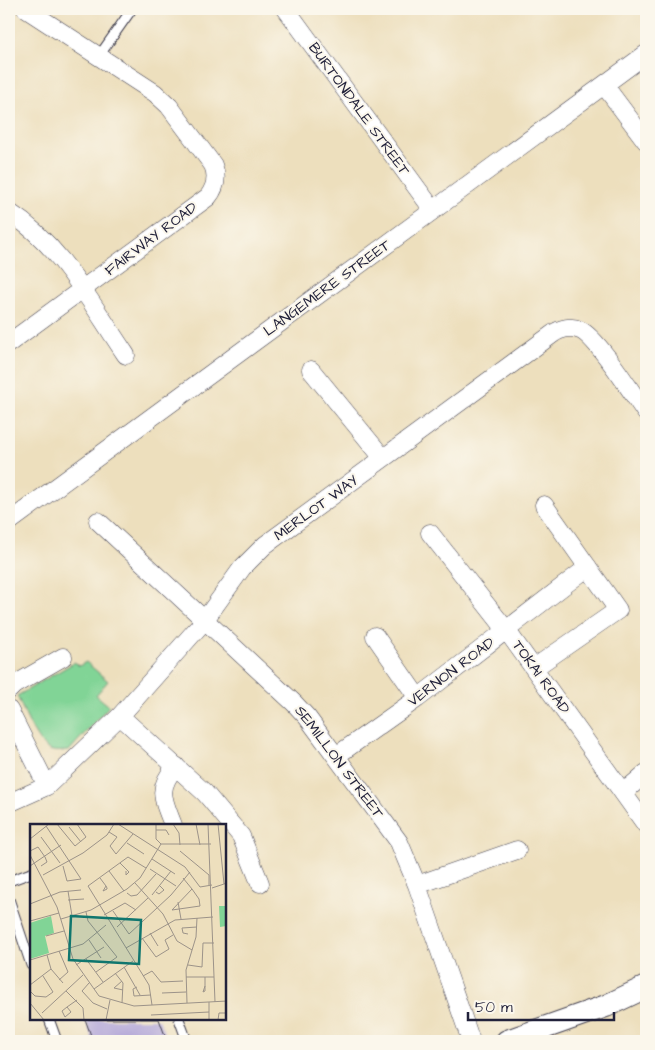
<svg xmlns="http://www.w3.org/2000/svg" width="655" height="1050" viewBox="0 0 655 1050" font-family="'Architects Daughter',sans-serif">
<style>
.green{fill:#81d496;stroke:#527b68}
.building{fill:#aa9ed5}
.lines{fill:none;stroke-linecap:round;stroke-linejoin:round}
.service-casing{stroke:#403e4e;stroke-width:11}
.minor-casing{stroke:#403e4e;stroke-width:19}
.tertiary-casing{stroke:#403e4e;stroke-width:24}
.service{stroke:#fff;stroke-width:9}
.minor{stroke:#fff;stroke-width:18}
.tertiary{stroke:#fff;stroke-width:22}
.labels{text-anchor:middle;dominant-baseline:central;stroke-width:4;stroke-linejoin:round;paint-order:stroke}
.street-label{font-size:15px;fill:#22223b;stroke:#fbf7ec}
.inset-road{fill:none;stroke:#9c9389;stroke-width:1}
.view{fill:#0f766e;fill-opacity:0.15;stroke:#0f766e;stroke-width:2.5}
.inset-edge{fill:none;stroke:#22223b;stroke-width:2.5}
</style>
<rect width="100%" height="100%" fill="#fbf7ec"/>
<filter id="ink" filterUnits="userSpaceOnUse"><feTurbulence type="fractalNoise" baseFrequency=".02" numOctaves="2"/><feDisplacementMap in="SourceGraphic" scale="10" xChannelSelector="R" yChannelSelector="G"/><feConvolveMatrix kernelMatrix="1 2 1 2 8 2 1 2 1" color-interpolation-filters="sRGB"/></filter>
<filter id="wash" filterUnits="userSpaceOnUse"><feTurbulence type="fractalNoise" baseFrequency=".0096" numOctaves="4" result="noise"/><feDisplacementMap in="SourceGraphic" scale="20" xChannelSelector="R" yChannelSelector="G"/><feGaussianBlur stdDeviation="1.12" result="paint"/><feColorMatrix in="noise" values="0 0 0 0 0 0 0 0 0 0 0 0 0 0 0 0 0 1.4 0 .05"/><feComposite in="paint" operator="in"/></filter>
<g filter="url(#wash)">
<rect width="100%" height="100%" fill="#eddfbd"/>
<!-- green -->
<path class="green" d="M75 662 79 666 86 662 108 681 96 695 109 706 69 751C64 751 58 752 53 751 37 749 24 710 17 696Z"/>
<g id="blocks">
<!-- building -->
<path class="building" d="M85 1019H159L167 1041H93Z"/>
</g>
</g>
<g filter="url(#ink)">
<use href="#blocks" fill-opacity="0" stroke="#403e4e" stroke-width="1"/>
<g class="lines">
<!-- service casing -->
<g class="service-casing">
<path id="service" d="M99 56 132 9
M9 881 31 873
M9 899 31 965
M49 1019 57 1041
M179 1019 187 1041"/>
</g>
<!-- minor casing -->
<g class="minor-casing">
<path id="minor" d="M286 9 433 210
M604 85 646 141
M9 212C62 246 91 304 126 355
M9 343 208 197C216 187 218 177 213 165L169 106 155 93 26 9
M311 370 383 458
M98 521 294 703 307 717 399 842 417 885 471 1041
M9 522 646 54
M430 533 507 631 646 825
M375 636 418 698
M534 668 618 610 544 505
M9 690 14 685 63 657
M9 710 47 786
M120 716 205 793 241 836 260 883
M336 756 418 698 588 567
M623 793 646 773
M9 803 47 786 120 716 204 621 242 568 265 545 554 333C562 328 571 326 580 330 597 337 634 396 646 413
M173 825C163 799 156 789 176 766
M417 885 517 850"/>
</g>
<!-- tertiary casing -->
<g class="tertiary-casing">
<path id="tertiary" d="M507 1041 606 1006 646 987"/>
</g>
<!-- service -->
<use href="#service" class="service"/>
<!-- minor -->
<use href="#minor" class="minor"/>
<!-- tertiary -->
<use href="#tertiary" class="tertiary"/>
</g>
</g>
<g class="labels">
<!-- street labels -->
<g class="street-label">
<text transform="translate(359 109) rotate(54)">BURTONDALE STREET</text>
<text transform="translate(151 239) rotate(-37)">FAIRWAY ROAD</text>
<text transform="translate(327 288) rotate(-36)">LANGEMERE STREET</text>
<text transform="translate(316 508) rotate(-36)">MERLOT WAY</text>
<text transform="translate(451 672) rotate(-37)">VERNON ROAD</text>
<text transform="translate(541 677) rotate(54)">TOKAI ROAD</text>
<text transform="translate(339 762) rotate(53)">SEMILLON STREET</text>
</g>
</g>
<!-- overview -->
<g transform="translate(30 824)">
<rect width="196" height="196" fill="#eddfbd"/>
<path d="M189 82H196V102L190 103ZM21 92 24 109 15 112 19 129 0 135V99Z" fill="#81d496"/>
<path class="inset-road" d="M27 0 45 22 56 13 47 0M88 0 155 43 170 63 182 61M126 0V15L131 20M143 0 149 9 150 21M166 0 170 21M178 0 185 178M188 0 194 60M16 2 51 55 37 57 33 42M39 3 51 18M126 6H136L139 11M79 8 87 13 80 22 86 30 103 10M11 13 30 39M0 15 19 0M97 19 114 30M131 20H181M0 27 8 23 15 33 17 38 11 42M150 27 179 51V61M0 31 27 83 43 135 69 172 104 182 197 177M122 35 145 50M90 39 99 48 96 51V47M0 42 31 21M116 44 98 33 58 62 119 161 122 181M120 45 146 62M79 47 94 67M13 51 53 29 77 11 84 0M70 54 76 62 77 64V65L73 67 76 62M153 54 162 65 169 75 170 82 142 86 162 65M105 59 133 90 147 117 162 126M182 64 197 59M38 67 42 92M126 68 129 70 134 66 130 62M97 69 101 72 107 71 126 50M122 71 141 47M38 76 54 75M148 78 151 95M0 80 30 68 51 66M83 87 99 110 141 71 160 48M56 88 58 97 87 133 66 148M74 91 95 79 106 86M31 95 61 86 97 65 110 54 131 20M0 97 29 89M87 103 118 74M120 109 128 122M158 110 153 109 152 104 167 103M16 112 34 107M112 114 126 133 139 125 135 116 143 111M59 116 71 134M96 124 145 96 183 93M29 127 38 148 29 156M17 131 21 145 33 159M56 135 73 158M0 136 53 120 76 101M46 141 74 123M158 141 172 143 173 119H184M94 143 110 171M85 149 93 159 92 179M113 152 122 147 131 158 153 157M156 153H184M175 153V167L173 168 175 162M92 157 84 164 93 166M59 159 52 167 63 179 77 185M0 161 21 145M107 163 103 165 104 172 121 171M64 165 103 137M0 167 5 172 16 173 23 168 13 152M36 167 53 184 54 196M132 169 156 168M179 178V196M0 179 14 196M157 179 156 146 166 113 167 94M37 183 32 187 35 193 41 188 37 183 47 176M12 189 53 151M121 191 179 188M76 196 80 176M188 196 189 189H197"/>
<path class="view" d="M41 92 111 96 109 140 39 136Z"/>
<rect width="196" height="196" class="inset-edge"/>
</g>
<!-- margin -->
<rect width="655" height="1050" fill="none" stroke="#fbf7ec" stroke-width="30"/>
<!-- scale -->
<path d="M468 1012v8h146v-8" fill="none" stroke="#22223b" stroke-width="2.5"/>
<text x="475" y="1012" font-size="15" fill="#22223b" stroke="#fbf7ec" stroke-width="4" paint-order="stroke">50 m</text>
</svg>
